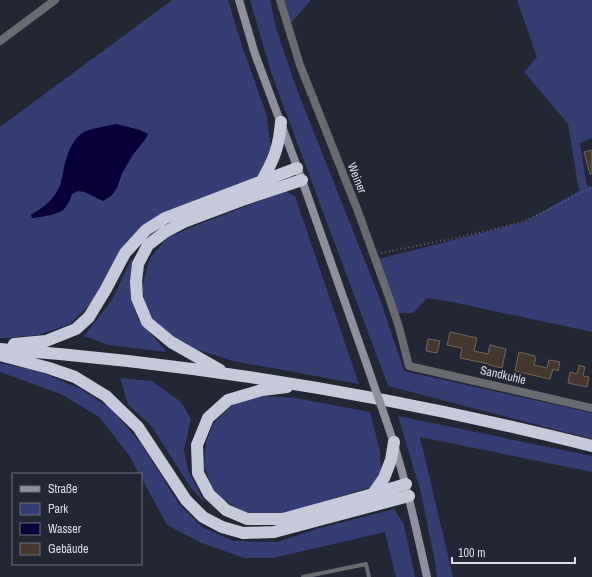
<svg xmlns="http://www.w3.org/2000/svg" width="592" height="577" viewBox="0 0 592 577" font-family="'Archivo Narrow',sans-serif">
<style>
.green{fill:#353d72;fill-rule:evenodd}
.water{fill:#070137}
.building{fill:#45392f;stroke:#74675c}
.lines{fill:none;stroke-linecap:round;stroke-linejoin:round}
.path{stroke:#6c6f7a;stroke-width:1.5;stroke-dasharray:1 3;stroke-linecap:butt}
.lane{stroke:#696b71;stroke-width:4}
.street{stroke:#696b71;stroke-width:8}
.secondary{stroke:#8e919c;stroke-width:8}
.highway{stroke:#c5c9da;stroke-width:12}
.secondary-bridge{stroke:#8e919c;stroke-width:8}
.labels{text-anchor:middle;dominant-baseline:central;stroke-width:4;stroke-linejoin:round;paint-order:stroke}
.street-label{font-size:12px;fill:#dcdee7;stroke:#232633}
</style>
<rect width="100%" height="100%" fill="#232633"/>
<!-- green -->
<path class="green" d="M172 0H228L242 46 266 113 272 152 267 168 255 178 165 212 143 226 97 297 70 324 39 335 6 338H0V127ZM129 128 141 130 146 138 132 156 122 173 117 188 103 201 85 192 78 191 72 194 69 203 31 215 45 206 54 197 60 187 64 168 69 152Z
M250 0H270L276 28 296 87 380 299 404 371 592 413V439L388 386 272 75Z
M284 0H311L291 23Z
M517 0H592V138L580 143 587 186 592 187V332L452 302 427 298 413 313H398L379 259 524 222 579 191 568 124 524 72 537 57Z
M285 191 295 196 359 384 233 361 189 347 173 339 147 316 142 286 150 258 167 238 202 223Z
M132 258 130 295 138 319 167 352 108 345 84 336 112 300Z
M0 363 38 371 79 388 112 409 142 445 179 504 202 527 234 541 277 542 320 528 394 509 404 524 415 577H396L385 532 273 558H244L202 543 167 525 141 477V474H139L129 455 99 417 61 394 0 372Z
M120 378 152 381 181 402 191 419 184 450 188 470 205 503 191 488 152 427 128 404Z
M265 396 295 398 370 412 380 451 381 471 371 487 279 515H250L223 500 211 486 204 465 206 442 213 424 230 407 247 398Z
M398 416 592 456V472L420 437 453 577H437L434 557 421 493Z"/>
<!-- water -->
<path class="water" d="M116 124C127 127 138 128 148 134L146 138 132 156 122 173 117 188 111 196 103 201 85 192 78 191 72 194C70 199 68 205 64 209 59 215 40 217 32 218L31 215C43 208 53 200 59 188 61 183 62 178 63 173 66 158 71 138 86 131 94 128 107 126 116 124Z"/>
<!-- building -->
<path class="building" d="M592 150V174H590L584 152Z
M450 332 477 338 474 351 488 354 490 345 506 349 502 368 489 365V364L460 358 462 348 447 345Z
M428 339 440 341 437 353 426 351Z
M519 352 535 356V358H536L534 365 547 368 549 360 560 362 558 371 553 369 550 379 515 371Z
M579 365 585 367 583 376 589 377 587 387 568 383 570 372 577 374Z"/>
<g class="lines">
<!-- path -->
<path class="path" d="M381 253 456 238 514 224 524 221 552 208 592 187"/>
<!-- lane -->
<path class="lane" d="M303 577 366 564 369 577"/>
<!-- street -->
<path class="street" d="M280 0 300 65 359 214 391 303 399 327 409 366 592 408
M0 41 55 0"/>
<!-- secondary -->
<path class="secondary" d="M239 0 255 54 302 180 367 365
M386 420C404 471 415 524 427 577"/>
<!-- highway -->
<path class="highway" d="M261 182C274 160 279 147 281 122
M14 344 46 341 76 329 89 317 106 289 125 253 146 230 165 218 297 168
M0 349C200 364 398 397 592 446
M0 355 49 368 75 377 106 396 138 427 186 500 203 517 222 527 243 533 274 532 409 496
M220 370 171 342 147 322 137 298 136 282 138 264 148 245 165 232 184 222 245 199 302 180
M287 387 262 390 228 400 208 418 197 445 198 473 209 494 226 510 247 519H283L373 494 406 484
M373 494 384 478 391 460 394 442"/>
<!-- secondary-bridge -->
<path class="secondary-bridge" d="M367 365 386 420"/>
</g>
<g class="labels">
<!-- street labels -->
<g class="street-label">
<text transform="translate(357 178) rotate(68)">Weiner</text>
<text transform="translate(503 375) rotate(13)">Sandkuhle</text>
</g>
</g>
<!-- legend -->
<rect x="12" y="473" width="130" height="92" fill="#232633" stroke="#6d707b"/>
<rect x="20" y="486" width="20" height="6" fill="#8e919c" stroke="#6d707b"/>
<text x="48" y="493" font-size="12" fill="#dcdee7">Straße</text>
<rect x="20" y="503" width="20" height="12" fill="#353d72" stroke="#6d707b"/>
<text x="48" y="513" font-size="12" fill="#dcdee7">Park</text>
<rect x="20" y="523" width="20" height="12" fill="#070137" stroke="#6d707b"/>
<text x="48" y="533" font-size="12" fill="#dcdee7">Wasser</text>
<rect x="20" y="543" width="20" height="12" fill="#45392f" stroke="#6d707b"/>
<text x="48" y="553" font-size="12" fill="#dcdee7">Gebäude</text>
<!-- scale -->
<path d="M452 557v6h123v-6" fill="none" stroke="#dcdee7" stroke-width="2"/>
<text x="458" y="557" font-size="12" fill="#dcdee7" stroke="#232633" stroke-width="3" paint-order="stroke">100 m</text>
</svg>
